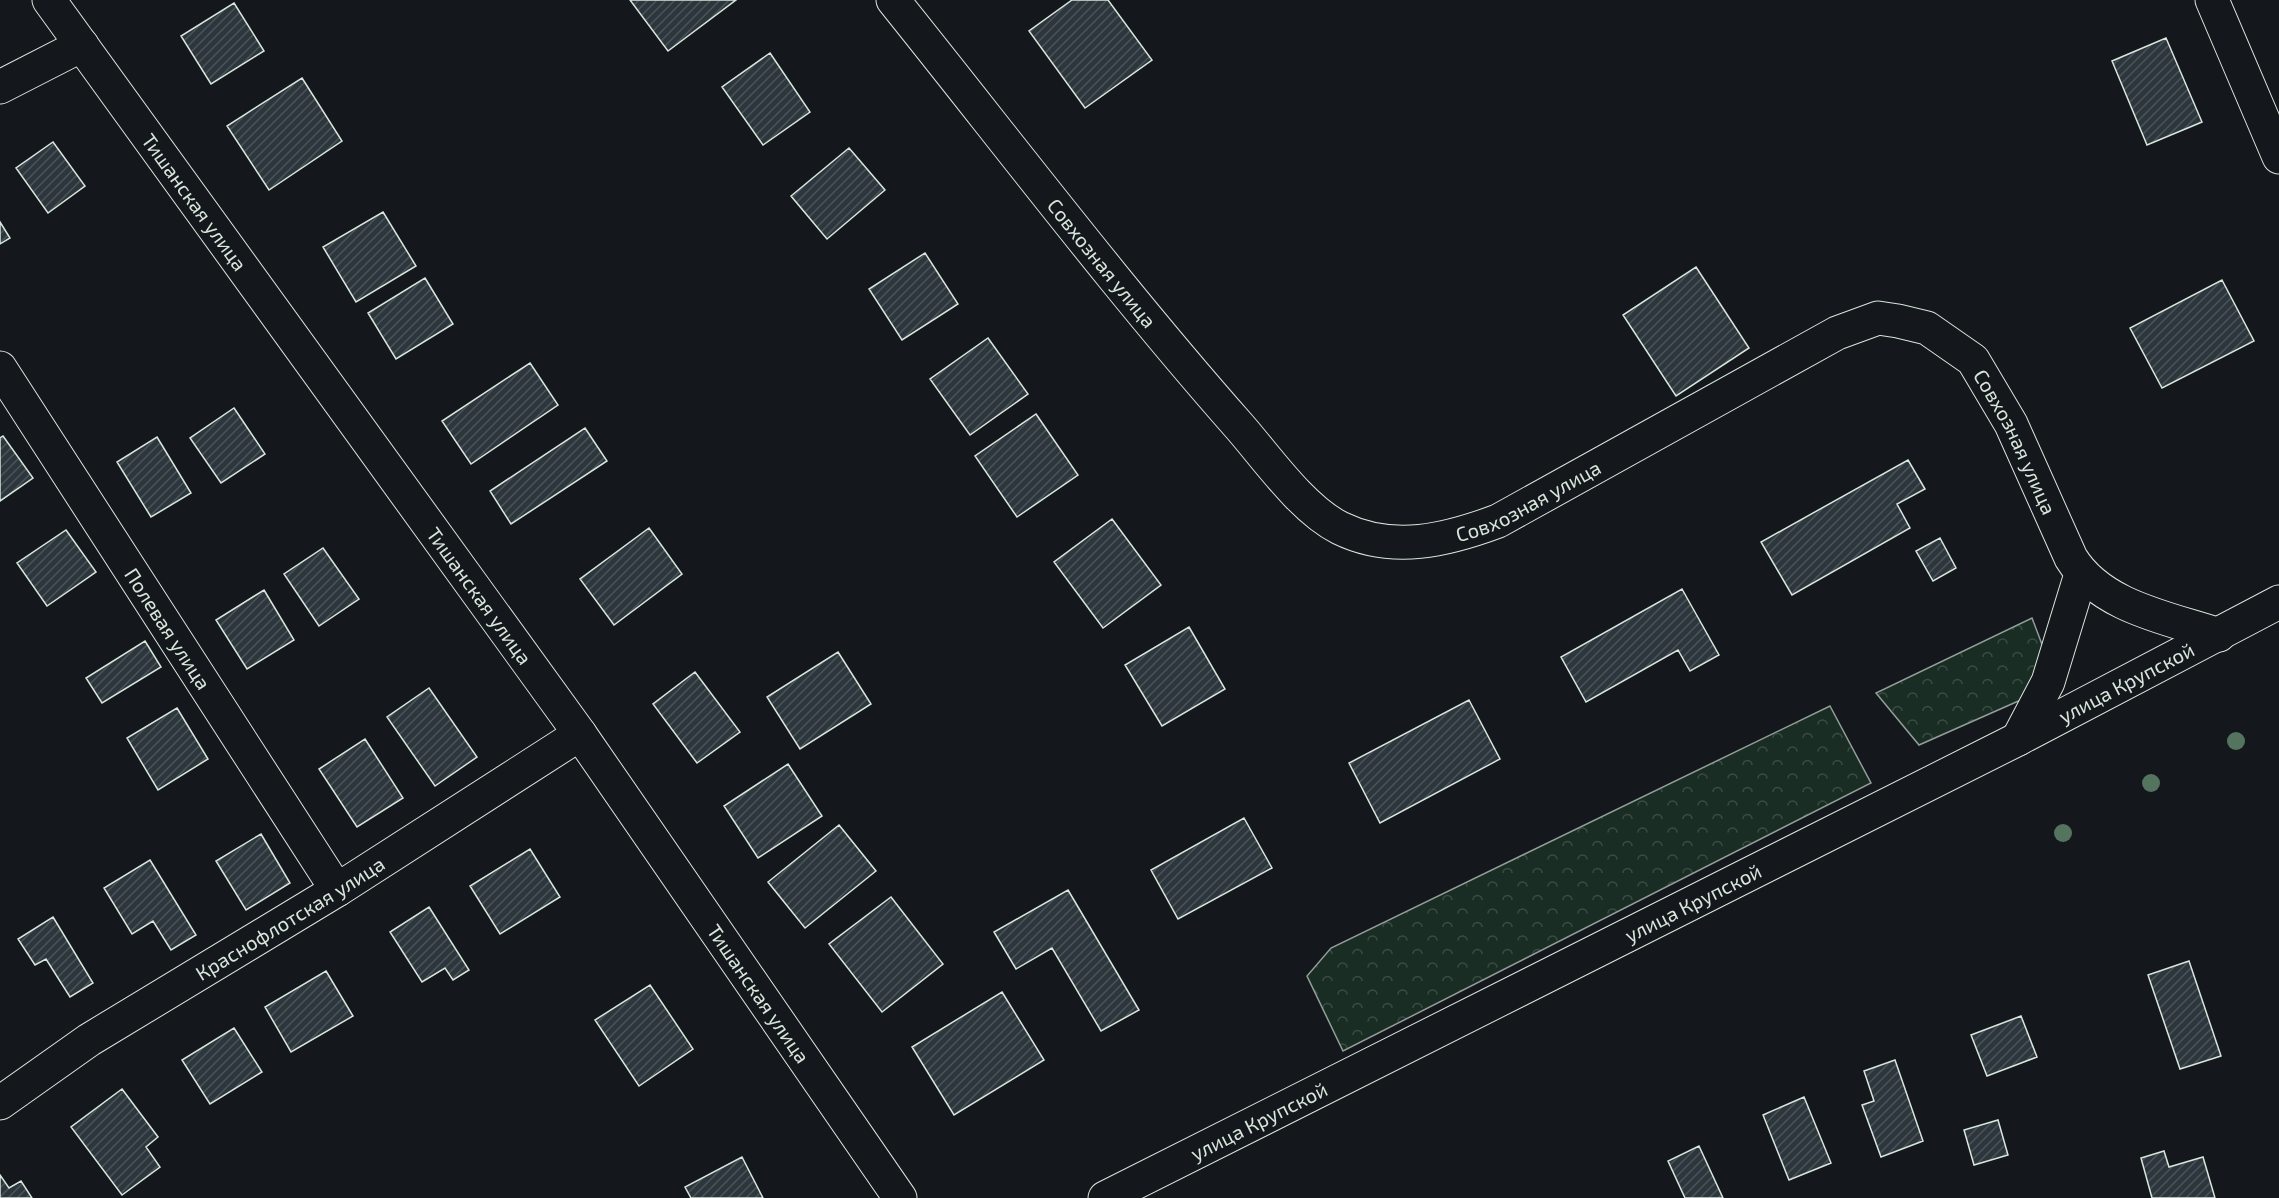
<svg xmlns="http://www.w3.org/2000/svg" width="2279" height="1198" viewBox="0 0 2279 1198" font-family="'Exo 2',sans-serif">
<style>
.park{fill:url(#park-crowns);stroke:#939e99;stroke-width:1.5}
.building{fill:url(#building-hatch);stroke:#d8e6dc;stroke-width:1.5}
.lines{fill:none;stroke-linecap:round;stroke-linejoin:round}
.minor-casing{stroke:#d8e6dc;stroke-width:35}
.secondary-casing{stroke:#d8e6dc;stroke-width:35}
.primary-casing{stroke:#d8e6dc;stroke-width:35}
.minor{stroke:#14181c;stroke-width:33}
.secondary{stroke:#14181c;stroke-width:33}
.primary{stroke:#14181c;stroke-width:33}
.tree{fill:#55745f}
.labels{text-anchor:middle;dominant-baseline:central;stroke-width:4.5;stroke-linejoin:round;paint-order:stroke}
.street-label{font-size:20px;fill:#d8e6dc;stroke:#14181c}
</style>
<defs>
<pattern id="park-crowns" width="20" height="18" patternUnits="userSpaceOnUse" patternTransform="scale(1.5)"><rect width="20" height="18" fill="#1a2d24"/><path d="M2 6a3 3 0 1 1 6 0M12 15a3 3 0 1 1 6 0" fill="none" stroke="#3b4b43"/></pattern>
<pattern id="building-hatch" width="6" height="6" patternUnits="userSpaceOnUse" patternTransform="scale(1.5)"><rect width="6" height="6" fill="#2c363c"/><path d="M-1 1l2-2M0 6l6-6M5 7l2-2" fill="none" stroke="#4a5358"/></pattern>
</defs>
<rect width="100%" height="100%" fill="#14181c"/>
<!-- park -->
<path class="park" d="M2032 618 2057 684 1919 745 1876 693Z
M1830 706 1871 783 1343 1051 1307 976 1331 948Z"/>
<!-- building -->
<path class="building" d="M630 0H736L668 51Z
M1072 0H1108L1152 60 1085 108 1029 31Z
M234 3 264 51 211 84 181 36Z
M2166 38 2202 122 2147 145 2112 61Z
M770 53 810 112 763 145 722 87Z
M302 78 342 141 269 190 227 126Z
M53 142 85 186 48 213 16 168Z
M849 148 885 190 827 239 791 196Z
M383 212 416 266 356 302 323 247Z
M0 222 10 238 0 244Z
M925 253 958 304 902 340 869 289Z
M1696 267 1749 348 1676 396 1623 315Z
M425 278 453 324 396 359 368 313Z
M2222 280 2254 341 2162 388 2130 328Z
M988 338 1028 394 970 435 930 379Z
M530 363 558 405 471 464 442 421Z
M234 408 265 454 221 483 190 438Z
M1036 414 1078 475 1017 517 975 456Z
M585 428 607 461 511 524 490 491Z
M3 436 33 478 0 501V438Z
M157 437 191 493 151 517 117 462Z
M1908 460 1925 489 1897 504 1910 528 1792 595 1761 542Z
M1112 519 1161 585 1103 628 1054 562Z
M649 528 682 574 614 625 580 579Z
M66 530 96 572 47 606 17 563Z
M1940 538 1956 568 1933 581 1916 551Z
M323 548 359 599 319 626 284 574Z
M1682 589 1719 655 1690 671 1678 650 1586 702 1561 657Z
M264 590 294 640 247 669 216 620Z
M1189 627 1225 689 1162 726 1125 665Z
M145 641 161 667 102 703 86 678Z
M838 652 871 704 800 749 767 697Z
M695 672 740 732 697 763 653 704Z
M429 688 477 757 435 786 387 717Z
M1469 700 1500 759 1380 823 1349 763Z
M177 708 208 759 158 790 127 738Z
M365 739 403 798 357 827 319 769Z
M788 764 822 816 758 858 724 806Z
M1244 818 1272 868 1178 919 1151 870Z
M839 825 876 871 805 928 768 882Z
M261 834 290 883 246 910 216 861Z
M530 849 560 897 500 934 470 886Z
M150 860 196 935 171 950 153 921 132 934 104 888Z
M1068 890 1139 1010 1101 1031 1052 948 1016 969 994 932Z
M891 897 943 964 882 1012 829 944Z
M429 907 469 970 453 980 445 968 422 982 390 932Z
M53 917 93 983 70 997 46 959 35 965 18 939Z
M2189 961 2221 1056 2180 1069 2148 975Z
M326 971 353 1016 291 1052 265 1007Z
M650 985 693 1049 639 1086 595 1020Z
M1002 992 1044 1060 954 1115 912 1047Z
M2021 1016 2037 1057 1987 1076 1971 1035Z
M234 1028 262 1072 210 1104 182 1060Z
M1895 1060 1923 1141 1881 1157 1862 1105 1874 1101 1864 1071Z
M122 1089 158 1137 146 1147 160 1167 122 1195 71 1127Z
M1804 1097 1831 1163 1789 1180 1763 1115Z
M1998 1120 2008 1155 1974 1165 1964 1130Z
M1699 1146 1723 1198H1685L1668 1161Z
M2164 1151 2169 1167 2203 1157 2215 1198H2152L2141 1158Z
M742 1157 763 1198H691L685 1187Z
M0 1175 9 1188 21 1181 32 1198H0Z"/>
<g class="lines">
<!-- minor casing -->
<g class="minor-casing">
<g id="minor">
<path id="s1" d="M893 0C1007 142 1118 289 1239 426 1267 458 1302 509 1340 528 1393 554 1447 540 1498 521L1837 333 1878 318 1898 321 1927 328 1973 360 2011 424 2071 558C2101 607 2168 618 2219 635"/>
<path d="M2212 0 2279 157"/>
<path d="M0 87 82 45"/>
<path id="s2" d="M0 368 337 890"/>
<path d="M2018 739 2048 682 2081 574"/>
<path id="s3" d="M0 1103 89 1040 337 890 580 734"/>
</g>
</g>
<!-- secondary casing -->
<g class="secondary-casing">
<g id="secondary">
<path id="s4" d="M49 0 580 734 900 1198"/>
</g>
</g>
<!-- primary casing -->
<g class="primary-casing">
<g id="primary">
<path id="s5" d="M1105 1198 2018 739 2279 602"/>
</g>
</g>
<!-- minor -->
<use href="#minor" class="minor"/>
<!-- secondary -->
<use href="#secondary" class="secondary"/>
<!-- primary -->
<use href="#primary" class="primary"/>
</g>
<!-- trees -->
<g class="tree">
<circle cx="2236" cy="741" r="9"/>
<circle cx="2151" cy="783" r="9"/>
<circle cx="2063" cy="833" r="9"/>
</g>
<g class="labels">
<!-- street labels -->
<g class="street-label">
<text stroke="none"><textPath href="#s4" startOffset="249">Тишанская улица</textPath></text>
<text stroke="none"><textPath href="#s1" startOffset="336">Совхозная улица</textPath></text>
<text stroke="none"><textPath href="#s1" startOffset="1486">Совхозная улица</textPath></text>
<text stroke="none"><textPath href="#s1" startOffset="892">Совхозная улица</textPath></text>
<text stroke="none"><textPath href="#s4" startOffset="735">Тишанская улица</textPath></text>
<text stroke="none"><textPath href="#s2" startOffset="310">Полевая улица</textPath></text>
<text stroke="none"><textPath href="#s5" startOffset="1144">улица Крупской</textPath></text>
<text stroke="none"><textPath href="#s5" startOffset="658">улица Крупской</textPath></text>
<text stroke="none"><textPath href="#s3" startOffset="344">Краснофлотская улица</textPath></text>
<text stroke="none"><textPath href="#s4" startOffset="1221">Тишанская улица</textPath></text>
<text stroke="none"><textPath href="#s5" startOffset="172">улица Крупской</textPath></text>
</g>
</g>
</svg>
